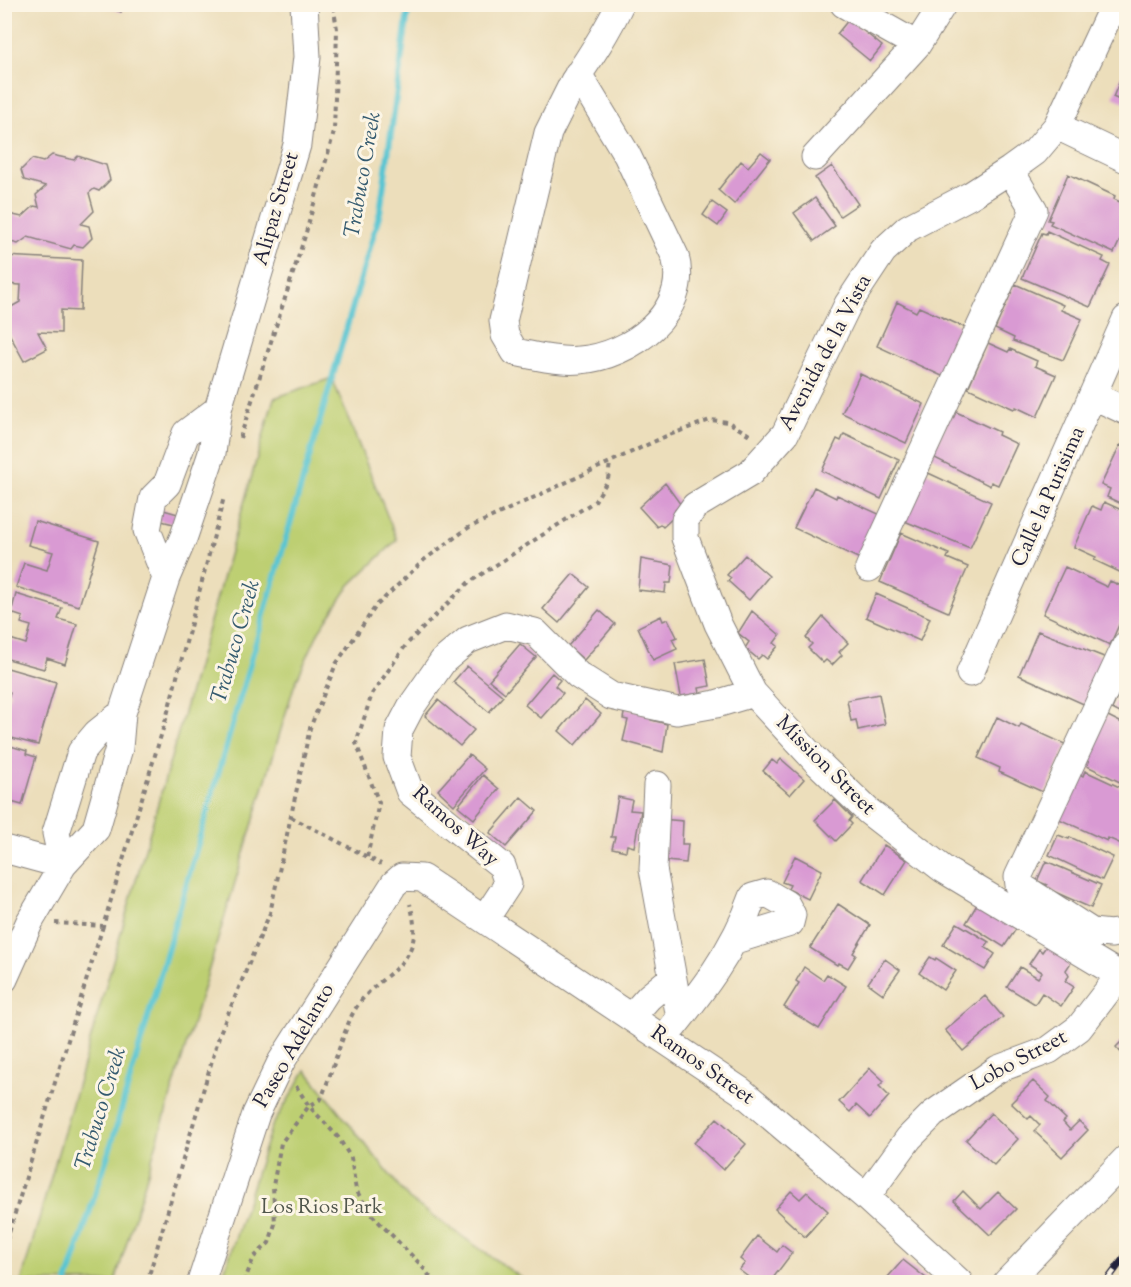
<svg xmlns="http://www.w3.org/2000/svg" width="1131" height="1287" viewBox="0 0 1131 1287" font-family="'Sorts Mill Goudy',serif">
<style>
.green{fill:#bdcf72;stroke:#707856;stroke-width:1.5}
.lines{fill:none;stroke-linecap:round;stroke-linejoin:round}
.stream{stroke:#59c5d2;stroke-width:6}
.building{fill:#d99ad3}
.minor-casing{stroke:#87807b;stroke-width:29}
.path{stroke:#87807b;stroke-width:4;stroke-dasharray:4.5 4.5;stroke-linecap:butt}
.minor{stroke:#fff;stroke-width:27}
.rail-casing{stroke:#22223b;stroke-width:7}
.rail{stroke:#fcf5e5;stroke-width:4.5;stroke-dasharray:14;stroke-linecap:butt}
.labels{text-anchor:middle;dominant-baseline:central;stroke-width:6;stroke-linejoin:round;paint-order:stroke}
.street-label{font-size:21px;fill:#22223b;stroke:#fcf5e5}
.park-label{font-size:21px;fill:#50564c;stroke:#fcf5e5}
.water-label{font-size:22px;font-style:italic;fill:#355b70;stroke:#fcf5e5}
</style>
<rect width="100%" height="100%" fill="#fcf5e5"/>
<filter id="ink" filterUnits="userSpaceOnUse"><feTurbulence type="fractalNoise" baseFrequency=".0167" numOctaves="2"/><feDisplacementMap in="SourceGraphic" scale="12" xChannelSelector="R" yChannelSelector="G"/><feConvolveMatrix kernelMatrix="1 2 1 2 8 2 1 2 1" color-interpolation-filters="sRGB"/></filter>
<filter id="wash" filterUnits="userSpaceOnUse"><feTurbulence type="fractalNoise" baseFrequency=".008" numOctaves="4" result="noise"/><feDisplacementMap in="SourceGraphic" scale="24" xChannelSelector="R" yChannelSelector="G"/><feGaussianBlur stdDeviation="1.35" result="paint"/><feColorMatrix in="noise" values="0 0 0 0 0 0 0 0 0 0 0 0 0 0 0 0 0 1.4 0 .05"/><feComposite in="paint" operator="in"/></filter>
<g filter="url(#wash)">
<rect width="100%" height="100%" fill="#ecdebb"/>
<!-- green -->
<path class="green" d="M332 378 397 540 350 585 319 631 294 686 115 1282H21L274 398Z
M306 1070 409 1199 527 1282H221L271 1128Z"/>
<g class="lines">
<!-- stream -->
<path class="stream" d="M67 1282 112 1142 380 212 409 4"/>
</g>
<g id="blocks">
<!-- building -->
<path class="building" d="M100 4H123L121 12Z
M849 19 882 46 870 61 837 34Z
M1126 66V103L1113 97Z
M761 152 770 159 734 204 718 190 741 161 748 167Z
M52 155 74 160 78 156 106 165 110 180 99 191 94 189 89 193 94 211 81 224 89 226 92 238 83 247 74 245 71 249 28 237 18 244 4 240V213L22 217 34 206 39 207 36 195 46 186 24 180 21 170 32 159 43 162Z
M832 166 858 204 840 216 815 178Z
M1068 174 1115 196 1114 199 1126 205V227L1114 253 1050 224 1052 221 1048 220Z
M815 198 835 226 814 241 794 213Z
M712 202 727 213 718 226 703 215Z
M1047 231 1104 257 1102 261 1110 265 1090 307 1022 278 1042 233 1046 234Z
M4 256 82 260 80 311 61 310V333L38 332 47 349 24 361 4 324V311L20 302 21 285 4 284Z
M1015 284 1063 305 1061 310 1082 319 1063 360 1013 341 1014 338 995 329Z
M897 302 916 312 919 307 966 328 944 377 877 346Z
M988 343 1008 352 1010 349 1037 361 1035 366 1056 375 1037 417 1016 407 1014 409 968 388Z
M860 374 924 404 906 443 842 413Z
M952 410 999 432 998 435 1017 444 998 485 991 482 990 486 931 456Z
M844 434 899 460 881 499 822 471 837 439 841 441Z
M1120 445 1126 448V506L1107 497 1110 489 1101 485Z
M924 471 991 502 970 548 902 520Z
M665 483 681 505 675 510 678 513 663 527 660 524 657 527 639 507Z
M814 487 836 498 837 495 881 515 860 559 794 528Z
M1104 502 1126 512V575L1094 560 1096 557 1074 547 1092 506 1101 510Z
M160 509 185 516 182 526 157 520Z
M35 521 99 541 79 606 16 587 24 563 47 570 53 552 28 545Z
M901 533 949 554 947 558 968 567 948 612 880 582Z
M745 555 769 576 749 600 728 581 731 578 727 575Z
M641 559 673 565 671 583H666L665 593 638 590Z
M1065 567 1107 587 1110 581 1126 588V609L1110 645 1043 614Z
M573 574 589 587 559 623 543 609Z
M16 594 62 608 58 619 77 624 65 664 47 658 44 669 4 658V637L26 644 31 626 21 623 23 617 11 613Z
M876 594 930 618 920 641 866 617Z
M599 610 615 624 584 660 568 646Z
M752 611 780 635 774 643 778 646 767 659 762 655 758 659 745 648 749 642 738 633Z
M661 616 663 621 668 619 677 637 672 639 677 649 653 660 638 627Z
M823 617 848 643 839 652 842 655 832 665 826 660 823 663 808 648 812 644 806 638Z
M1038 631 1109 659 1088 706 1019 675Z
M520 644 536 657 505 693 489 680Z
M705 659 710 686 699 688 700 693 681 696 675 664Z
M467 666 503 696 489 712 453 682Z
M4 667 56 682 38 745 4 736V711L10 692 4 691Z
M552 673 560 680 555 686 563 693 541 718 525 705Z
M1126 677V716L1112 709Z
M879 694 885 724 858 730 856 720 851 721 847 700Z
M438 700 474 730 460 746 425 716Z
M585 700 601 714 575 745 559 731Z
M625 708 652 715 651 720 667 724 663 752 623 741 628 720 623 719Z
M1106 715 1126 725V785L1087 766 1089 762 1085 760Z
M997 717 1019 728 1021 724 1067 745 1045 793 999 772 1000 768 978 758Z
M4 744 27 751 26 754 36 757 22 805 4 800Z
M469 755 485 769 454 805 438 790Z
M781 759 804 779 790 795 763 771 772 760 777 764Z
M1085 771 1126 790V846L1108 838 1107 841 1059 819 1079 774 1083 776Z
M483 775 499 789 474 819 458 806Z
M521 797 537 811 506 847 490 833Z
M618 797 632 800 630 810 641 811 634 847 627 845 626 851 612 848 615 837H611Z
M835 800 852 817 849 821 852 824 836 841 815 820Z
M660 819 683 821 682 844H688L686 863 656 860Z
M1058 835 1069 839 1070 837 1113 857 1102 880 1049 855Z
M884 845 907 860 885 895 862 880Z
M795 856 822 870 808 899 788 889 790 885 782 882Z
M1046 861 1101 885 1091 908 1046 888 1047 885 1037 881Z
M979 901 1018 926 1004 947 966 923Z
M838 904 870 925 853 953 856 955 848 968 839 963 837 965 810 948Z
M957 923 989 942 985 947 995 954 985 970 943 945Z
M1047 945 1072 961 1066 970 1069 976 1065 981 1074 987 1061 1006 1042 993 1035 1004 1007 987 1020 967 1038 978 1042 972 1029 964 1039 949 1042 952Z
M930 957 935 960 936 958 956 971 943 990 919 973Z
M885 959 900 970 883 994 868 983Z
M804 967 823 980 827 974 846 986 819 1029 784 1007 799 983 796 981Z
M985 996 1003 1017 963 1051 945 1030Z
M1126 1037V1058L1116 1047Z
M870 1068 884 1081 879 1086 889 1096 870 1118 856 1105 850 1112 839 1102Z
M1033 1081 1050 1097 1047 1101 1066 1119 1063 1122 1070 1130 1079 1121 1088 1130 1062 1157 1034 1131 1040 1125 1031 1116 1028 1119 1011 1103Z
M991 1113 1018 1139 994 1165 966 1140Z
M717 1118 746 1144 723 1170 694 1143Z
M791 1191 800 1199 807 1192 828 1211 805 1237 775 1209Z
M963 1191 981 1209 998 1192 1016 1209 990 1235 954 1201Z
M757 1236 777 1252 782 1245 792 1253 770 1282H755L739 1270 745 1263 740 1259Z
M903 1260 931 1282H888L890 1281 887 1278Z"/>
</g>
</g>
<g filter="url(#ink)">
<use href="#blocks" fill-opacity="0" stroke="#87807b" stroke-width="1.5"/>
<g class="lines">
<!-- minor casing -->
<g class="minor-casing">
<path id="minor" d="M844 4 917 45
M1114 4 1057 126 1035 152 1010 170 971 195 908 228 883 251 848 304 785 434 750 473 695 506 685 520V538L718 624 753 693 817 762 868 811 943 869 1126 979
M578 74 627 155 675 256C691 312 631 356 580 360 559 362 535 356 515 352L505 335 503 321 548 133 574 81C591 56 607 32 620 4
M1057 126 1126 159
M815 157 917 45 943 4
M1094 396 1126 411
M869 568 1034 210 1010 170
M166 578 147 530 153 498 167 484 186 433 218 409
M1126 645 1018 877 1019 885 1092 932 1111 934 1126 931
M970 673 1126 319
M657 785 653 869 680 1018
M4 849 63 865
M63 865 56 833 81 752 97 733 122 713
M485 919 508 884 502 866 410 792 397 757 399 730 411 707 443 661 468 640 506 625 535 632 578 675 611 696 677 711 716 704 753 693
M4 979 30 921 63 865 96 829 119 748 122 713 166 578 184 536 212 453 218 409 297 145 307 57 304 4
M631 1017 649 997 671 979
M664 1038C700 994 734 951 753 897L767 893 786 904 792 915 790 923 735 940
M866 1197 909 1138 933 1114 998 1069 1049 1050 1079 1028 1120 975
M201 1282 256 1114 281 1062 394 884 402 877 422 878 741 1091 866 1197 959 1282
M1007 1282 1126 1159"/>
</g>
<!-- path -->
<path class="path" d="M240 438 305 236 334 132 337 29 333 4
M291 817 381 864
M367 857 379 803 356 743 372 694 406 645 468 583 595 501 608 480 610 462
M55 923 103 926 166 719 224 497
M296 1086 309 1106 338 1137 351 1158 356 1190 371 1214 421 1265 434 1282
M4 1249 103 926
M147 1282 220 1033 270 913 310 728 336 664 376 606 424 560 468 528 664 437 710 420 728 422 753 437
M244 1282 254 1257 269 1243 275 1224 273 1186 281 1143 309 1106 321 1099C332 1072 340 1043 351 1017 373 969 430 972 410 904"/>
<!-- minor -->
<use href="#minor" class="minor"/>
<!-- rail casing -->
<g class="rail-casing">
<path id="rail" d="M1106 1282 1126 1255"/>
</g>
<!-- rail -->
<use href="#rail" class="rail"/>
</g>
</g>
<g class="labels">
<!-- street labels -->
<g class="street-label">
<text transform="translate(277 209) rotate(-74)">Alipaz Street</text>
<text transform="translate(826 353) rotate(-62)">Avenida de la Vista</text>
<text transform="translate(1049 497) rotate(-66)">Calle la Purisima</text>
<text transform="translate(825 766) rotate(45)">Mission Street</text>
<text transform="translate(455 827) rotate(42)">Ramos Way</text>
<text transform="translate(295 1046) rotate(-60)">Paseo Adelanto</text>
<text transform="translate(1019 1061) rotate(-28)">Lobo Street</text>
<text transform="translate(702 1066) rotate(35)">Ramos Street</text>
</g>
<!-- park labels -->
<g class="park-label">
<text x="322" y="1208">Los Rios Park</text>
</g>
<!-- water labels -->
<g class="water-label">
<text transform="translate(364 175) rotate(-80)">Trabuco Creek</text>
<text transform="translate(237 642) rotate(-74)">Trabuco Creek</text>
<text transform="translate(102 1109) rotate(-73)">Trabuco Creek</text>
</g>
</g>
<!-- margin -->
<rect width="1131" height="1287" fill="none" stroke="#fcf5e5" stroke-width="24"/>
</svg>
